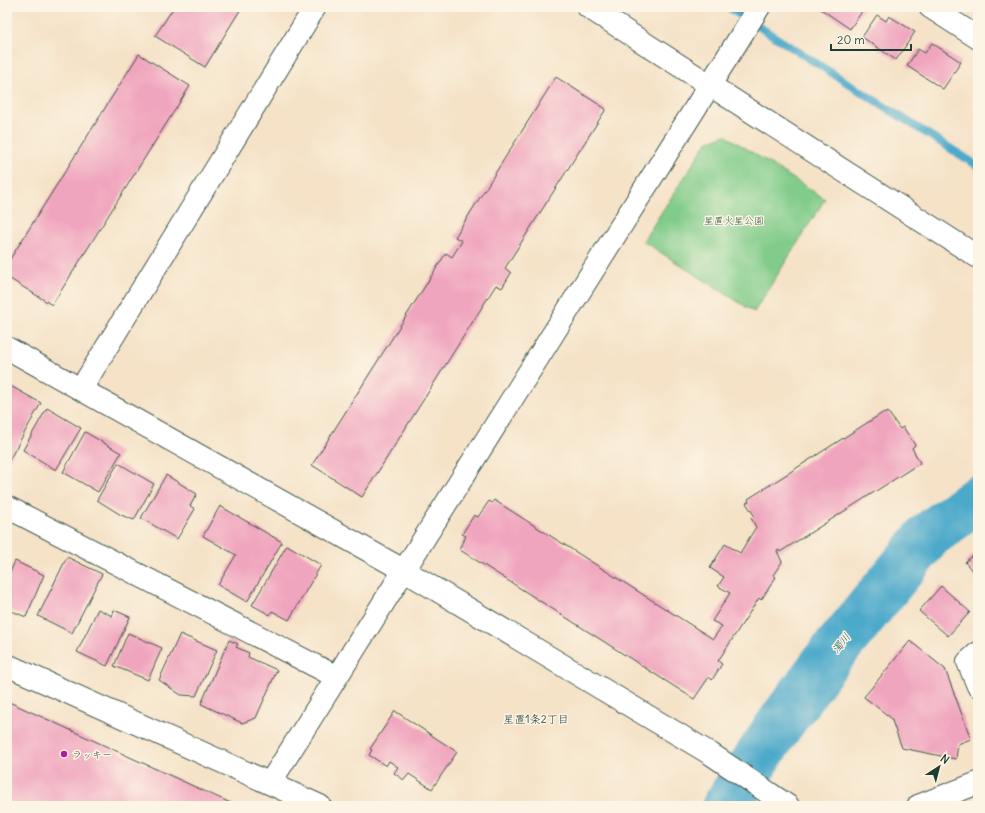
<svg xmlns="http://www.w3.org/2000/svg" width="985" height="813" viewBox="0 0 985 813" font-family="Delius,'Klee One',sans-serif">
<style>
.green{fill:#81cc8a;stroke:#50845f}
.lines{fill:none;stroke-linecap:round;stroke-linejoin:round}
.stream{stroke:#4ba9ca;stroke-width:8}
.river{stroke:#4ba9ca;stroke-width:48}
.building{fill:#f0a5be}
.minor-casing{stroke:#3f564a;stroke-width:24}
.minor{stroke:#fff;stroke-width:22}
.poi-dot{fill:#b5179e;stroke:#fcf5e5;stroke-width:1.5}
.labels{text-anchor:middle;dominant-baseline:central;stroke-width:3;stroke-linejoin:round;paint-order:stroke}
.park-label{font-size:10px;fill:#335a45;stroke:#fcf5e5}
.poi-label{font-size:10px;fill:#1f3d34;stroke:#fcf5e5;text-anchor:start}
.water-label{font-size:11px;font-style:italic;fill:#2c5d61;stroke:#fcf5e5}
.neighbourhood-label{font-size:11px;fill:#1f3d34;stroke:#fcf5e5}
</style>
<rect width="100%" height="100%" fill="#fcf5e5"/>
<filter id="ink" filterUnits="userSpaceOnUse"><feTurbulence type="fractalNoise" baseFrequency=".025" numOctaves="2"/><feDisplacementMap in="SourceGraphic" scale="8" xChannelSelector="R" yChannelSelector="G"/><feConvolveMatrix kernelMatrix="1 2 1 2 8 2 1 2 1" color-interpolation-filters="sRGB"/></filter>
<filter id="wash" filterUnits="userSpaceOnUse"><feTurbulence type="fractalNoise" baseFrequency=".012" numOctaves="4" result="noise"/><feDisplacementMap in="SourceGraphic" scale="16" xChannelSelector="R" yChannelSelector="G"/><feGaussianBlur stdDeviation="0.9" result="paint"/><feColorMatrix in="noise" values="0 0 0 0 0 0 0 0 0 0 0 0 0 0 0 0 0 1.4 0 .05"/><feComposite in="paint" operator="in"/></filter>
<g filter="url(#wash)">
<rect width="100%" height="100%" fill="#f5e2c7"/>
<!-- green -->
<path class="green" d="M725 135 825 199 754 312 643 241 707 142Z"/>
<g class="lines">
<!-- stream -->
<path class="stream" d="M728 7 978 166"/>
<!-- river -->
<path class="river" d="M726 806 775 731 826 661 929 535 978 499"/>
</g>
<g id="blocks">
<!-- building -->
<path class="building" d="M174 7H242L205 67 155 36Z
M818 7H865L850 29Z
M877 15 886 21 889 16 915 32 896 60 862 37Z
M932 43 961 62 943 89 907 66 918 49 925 53Z
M139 54 190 86 52 305 7 277V264Z
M556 77 606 109 505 268 511 273 502 288 496 285 362 497 312 465 446 253 452 257 462 241 455 237Z
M7 384 41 403 7 464Z
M47 408 81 428 56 470 23 450Z
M884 412 885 414 888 412 900 429 903 427 915 445 912 448 920 463 780 552 779 550 777 551 782 562 773 575 776 577 761 600 759 598 718 661 722 664 712 680 709 677 694 699 460 550V547L466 536 462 534 474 515 478 517 489 501 492 503 494 500 713 639 722 626 712 621 730 593 718 586 724 577 710 568 725 544 740 553 756 527 751 518 754 515 746 503 749 501 748 499Z
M85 432 121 453 98 492 63 472Z
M118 463 154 484 134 520 121 515 97 500Z
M166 475 197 494 190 506 195 509 177 539 141 518Z
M220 506 282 542 247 602 218 585 236 555 203 536Z
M287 545 321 565 289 620 272 611 270 615 252 605Z
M978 551V578L965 562Z
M67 557 102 574 72 633 38 616Z
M15 561 44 575 26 617 7 609V579Z
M941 586 970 612 948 636 919 611Z
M98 609 112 616 114 610 130 617 107 666 77 652Z
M128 633 162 648 148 680 114 666Z
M180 634 217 650 196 696 181 695 159 680Z
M229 640 238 644 236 647 249 653 248 657 277 670 256 718 242 723 201 704Z
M910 641 945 669 971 739 958 744 956 759 902 748 891 718 864 697Z
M7 701 237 806H7Z
M395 711 457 752 432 789 409 774 404 780 394 773 398 767 389 761 386 766 369 755 372 750 370 749Z"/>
</g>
</g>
<g filter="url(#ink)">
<use href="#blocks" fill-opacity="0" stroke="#3f564a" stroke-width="1"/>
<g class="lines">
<!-- minor casing -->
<g class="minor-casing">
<path id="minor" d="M588 7 978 257
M930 7 978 38
M7 348 405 571 711 754 788 806
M81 389 315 7
M7 507 337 677
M978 653 968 662 978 686
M7 665 320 806
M270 783 759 7
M918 806 978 783"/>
</g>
<!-- minor -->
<use href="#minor" class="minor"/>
</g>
</g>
<!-- markers -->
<circle class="poi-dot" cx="64" cy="754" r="4"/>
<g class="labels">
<!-- park labels -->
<g class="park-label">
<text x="734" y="220">星置火星公園</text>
</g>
<!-- poi labels -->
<g class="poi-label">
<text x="72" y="754">ラッキー</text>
</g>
<!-- water labels -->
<g class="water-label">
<text transform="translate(841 643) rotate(-51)">濁川</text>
</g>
<!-- neighbourhood labels -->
<g class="neighbourhood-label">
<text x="536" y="719">星置1条2丁目</text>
</g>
</g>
<!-- margin -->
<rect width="985" height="813" fill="none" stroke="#fcf5e5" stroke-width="24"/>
<!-- north arrow -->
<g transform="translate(939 767) rotate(36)" stroke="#fcf5e5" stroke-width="3" paint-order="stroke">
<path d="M0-3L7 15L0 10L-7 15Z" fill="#1f3d34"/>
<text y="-6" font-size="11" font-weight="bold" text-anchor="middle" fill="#1f3d34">N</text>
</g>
<!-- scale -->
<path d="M831 44v6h80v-6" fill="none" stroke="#1f3d34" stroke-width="2"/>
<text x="837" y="44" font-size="12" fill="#1f3d34" stroke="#fcf5e5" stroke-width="3" paint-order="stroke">20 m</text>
</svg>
